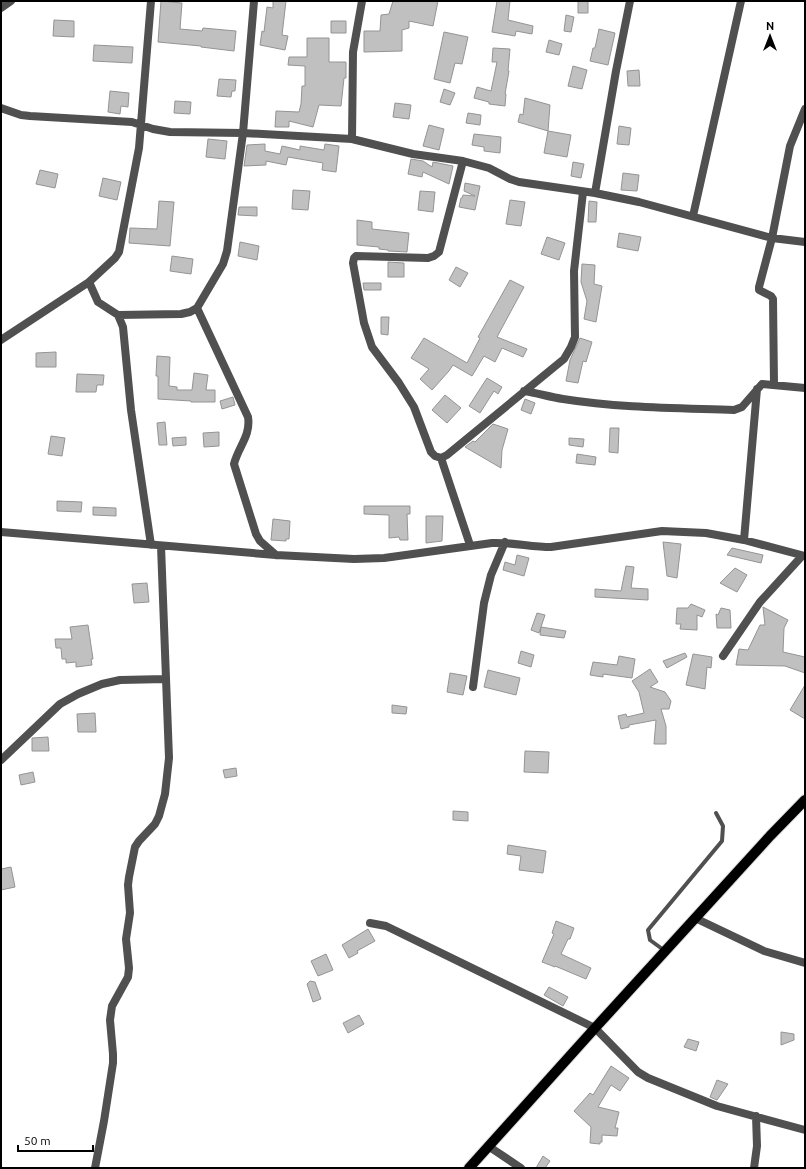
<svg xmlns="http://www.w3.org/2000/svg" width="806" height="1169" viewBox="0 0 806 1169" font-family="Ubuntu,sans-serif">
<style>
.building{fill:#c0c0c0;stroke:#949494}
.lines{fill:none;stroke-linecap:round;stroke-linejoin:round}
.primary-casing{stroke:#dbdbdb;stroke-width:12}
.service{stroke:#505050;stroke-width:4}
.minor{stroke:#505050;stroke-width:8}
.primary{stroke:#000;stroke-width:10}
</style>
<rect width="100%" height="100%" fill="#fff"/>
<!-- building -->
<path class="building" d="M161 1 182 3 180 29 202 31 203 28 236 31 234 51 201 47V46L158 42Z
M273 1H286L282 35 288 36 285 50 260 45 262 31 264 32 267 7 273 8Z
M393 1H438L433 26 409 21V28L402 30V51L364 52V31H380L381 15 389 14Z
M497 1H510L508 20 533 26 532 34 516 31 515 36 492 32Z
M578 1H588V13H578Z
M566 15 574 17 571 32 564 31Z
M54 20 74 21V37L53 36Z
M331 21H346V33H331Z
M599 29 615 33 608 65 590 61 593 48H595Z
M444 32 468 37 462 64 455 63 450 83 434 79Z
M307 38H329V62H346V78H344L341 106 319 105 313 127 289 121V127H275L276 111 299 112 301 104 302 86H305V66L288 65 289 57H307Z
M549 40 562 44 559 55 546 52Z
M94 45 133 47 132 63 93 61Z
M493 48 510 49 508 71H509L505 94H506L505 106 489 104V102L474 98 477 87 491 91 497 62H492Z
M573 66 587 70 582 89 568 86Z
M639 70 640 86H628L627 71Z
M219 79 236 80 235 91H232L231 97 217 96Z
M444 89 455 93 450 105 440 102Z
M110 91 129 93 128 107 121 106 120 114 108 112Z
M525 98 550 105 548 131 518 122 520 114 523 115Z
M175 101 191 102 190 114 174 113Z
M395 103 411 105 409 119 393 117Z
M468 113 481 115 480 125 466 123Z
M429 125 444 129 439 150 423 146Z
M619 126 631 128 629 145 617 144Z
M548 131 571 135 567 157 544 153Z
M474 134 501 137 500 153 484 151V147L472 145Z
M208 139 227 141 225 159 206 157Z
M265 144V151L280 154 282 146 300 150V146L324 150 325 144 339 146 336 172 322 170 323 163 288 157 286 165 266 161V165L244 166 247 145Z
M411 159 423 161 432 167 433 162 453 166 449 184 423 172 422 177 408 174Z
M573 162 584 164 581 178 571 176Z
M40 170 58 174 55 188 36 184Z
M623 173 639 175 637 191 621 190Z
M103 178 121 182 117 200 99 196Z
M465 183 480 186 475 210 459 207 461 198H462L463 195 475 196 464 191Z
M293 190 310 191 308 210 292 209Z
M420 191 435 192 433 212 418 210Z
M510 200 525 202 521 226 506 224Z
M159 201 174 202 170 246 129 243 130 228 157 229Z
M589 201 597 202 596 222H588Z
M239 207H257V216L238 215Z
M357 220 372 222V229L409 233 407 252 388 251V250L379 249V247L357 245Z
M619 233 641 237 638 251 617 247Z
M547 237 565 243 559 260 541 254Z
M240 242 259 246 257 260 238 256Z
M172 256 193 259 191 274 170 271Z
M388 262 404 263V277H388Z
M582 264 595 265 594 284 602 286 596 322 584 319 587 301 581 282Z
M456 267 468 273 460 287 449 280Z
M510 280 524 287 497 337 527 349 523 357 502 348 495 362 484 356 472 376 453 365 449 371 432 390 420 379 429 369 411 358 424 338 467 363 480 338 478 337 482 330Z
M363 283H381V290H364Z
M381 317H389L388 335 381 334Z
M580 338 592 342 586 362 583 361 578 383 566 381 570 360Z
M56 352V367H36V353Z
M157 356 170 357 169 386 177 387V390H192L194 373 208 375 206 390H215V402H191V401L158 399V376H156Z
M77 374 104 375 103 385H97L96 392H76Z
M487 378 502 387 498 394 494 391 480 413 469 406Z
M445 395 461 408 447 423 432 410Z
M233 397 235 405 222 409 220 401Z
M525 399 535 403 531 414 521 410Z
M165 422 167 445H159L157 423Z
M493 424 508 429 502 450 501 468 465 447 473 441 475 442Z
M610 428H619L618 453 609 452Z
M219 432V446L204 447 203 433Z
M51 436 65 438 62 456 48 454Z
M186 437V445L173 446 172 438Z
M569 438 584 439 583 447 569 445Z
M577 454 596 457 595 465 576 463Z
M57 501 82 502 81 512 57 511Z
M364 506H410V514H407L408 540H400L399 537 389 538V515L364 514Z
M93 507 116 508V516L93 515Z
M426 516H443L442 541 426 543Z
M273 519 290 521 289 539H286V541L271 540Z
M663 542 681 544 677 578 667 576Z
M732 548 763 555 761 563 727 555Z
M517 555 529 558 524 576 503 570 505 562 515 565Z
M626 566 634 567 631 588 648 589V600L595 597V589L621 591Z
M735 568 747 575 737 592 720 583Z
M147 583 149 602 134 603 132 584Z
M691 604 705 610 702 617 697 615V630L680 629 681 624H676L677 608H688Z
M763 607 788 620 784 628 783 652 805 657V673L785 666 736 665 739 649 748 650 760 625H765Z
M721 608 730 610 731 628H717L716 614 718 615Z
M537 613 545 615 539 633 531 630Z
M88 625 93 659H91L92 665 76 667V662L66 663V659H62L61 648H56L55 639H72L70 627Z
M541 627 566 631 564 638 540 635Z
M521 651 534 655 531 667 518 663Z
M685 653 687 657 667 668 663 661Z
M693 654 712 657 711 668 707 667 705 689 686 685Z
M619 656 635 659 632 678 603 674V677L590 675 593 662 617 665Z
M650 669 658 682 650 687 665 692 671 701 669 709H661L666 726V744H654L656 720 629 725V727L621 729 618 716 626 714 627 717 644 713 639 692 632 681Z
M488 670 520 678 516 695 484 687Z
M450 673 467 676 463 695 447 692Z
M805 685V719L790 710Z
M392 705 407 707 406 714 392 713Z
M95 713 96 732H78L77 714Z
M48 737 49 751H32V738Z
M525 751 549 752 548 773 524 772Z
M236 768 237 776 225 778 223 770Z
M33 772 35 782 21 785 19 775Z
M453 811 468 812V821L453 820Z
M508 845 546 851 543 873 519 870 521 856 507 854Z
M11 867 15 887 1 890V869Z
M556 921 574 928 570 939H568L561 954 591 968 586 979 555 966V967L542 962 554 934 552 933Z
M368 929 375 941 357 951 358 953 349 958 342 945Z
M326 954 333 970 318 976 311 961Z
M310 981 315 982 321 999 313 1002 307 984Z
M549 987 568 997 563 1006 544 995Z
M359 1015 364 1024 348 1033 343 1023Z
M781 1032 794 1034V1040L781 1045Z
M688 1039 699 1042 696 1051 684 1047Z
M611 1066 629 1078 620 1091 611 1085 598 1107 619 1112 615 1128H618L617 1136 602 1135V1142H600V1144L590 1143 591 1127 574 1111 590 1093 593 1095Z
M717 1080 728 1084 717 1100 710 1097Z
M543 1156 550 1161 545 1168H536Z"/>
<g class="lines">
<!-- primary casing -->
<g class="primary-casing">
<path id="primary" d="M469 1168 595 1028 770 836 805 800"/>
</g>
<!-- service -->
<path class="service" d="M665 951 650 940 648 930 722 841 723 826 716 813"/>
<!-- minor -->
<path class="minor" d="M1 8 11 1
M1 108 21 115 30 116 132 122 153 129 170 132 243 133 352 139 413 154 463 161 489 168 510 179 519 182 595 193 639 202 772 238 805 242
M352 139 353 52 362 1
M463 161 439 252 434 256 428 258 356 256 354 258 353 263 364 323 372 347 399 383 414 407 431 452 435 456 441 458 447 455 564 359 571 347 575 337 574 271 583 192
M595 193 616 71 630 1
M693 216 741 1
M89 282 98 302 118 315 123 327 131 410 151 545
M197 308 248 417C251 436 238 447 234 464L256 534 260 541 276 555
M118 315 181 314 190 312 197 308 223 264 227 251 243 133 254 1
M1 340 89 282 115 258 119 252 139 148 151 1
M774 384 773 299 771 296 759 290V287L772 238 790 146 805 109
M524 391C537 393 550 397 563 399 619 408 677 408 734 410L742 407 762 384 805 388
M441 458 470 545
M1 532 276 555 354 559 384 558 492 543C512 542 531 547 551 547L662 531 706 533 744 540 805 556
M744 540 757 389
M723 656 760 602 802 556
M473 687 484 603 491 575 505 542
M1 760 60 704 78 694 102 684 120 680 166 679
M695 918 764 951 805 963
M370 923 386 926 595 1028 638 1072 648 1078 717 1106 805 1130
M488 1146 521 1168
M95 1168 104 1121 113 1063V1054L110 1020 112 1006 128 977 129 968 126 939 130 913 128 885 129 877 135 847 139 841 155 824 159 816 165 794 169 758 161 546
M754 1168 757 1146 756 1116"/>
<!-- primary -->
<use href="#primary" class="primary"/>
</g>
<!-- border -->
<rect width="806" height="1169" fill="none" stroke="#000000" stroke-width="4"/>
<!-- north arrow -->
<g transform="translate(770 36)" stroke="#ffffff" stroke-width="3" paint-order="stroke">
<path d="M0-3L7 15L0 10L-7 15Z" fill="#000000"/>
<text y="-6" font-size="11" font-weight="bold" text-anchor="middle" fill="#000000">N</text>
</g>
<!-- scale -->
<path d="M18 1145v6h75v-6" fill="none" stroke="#000000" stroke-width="2"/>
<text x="24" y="1145" font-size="12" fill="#000000" stroke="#ffffff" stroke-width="3" paint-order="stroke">50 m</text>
</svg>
